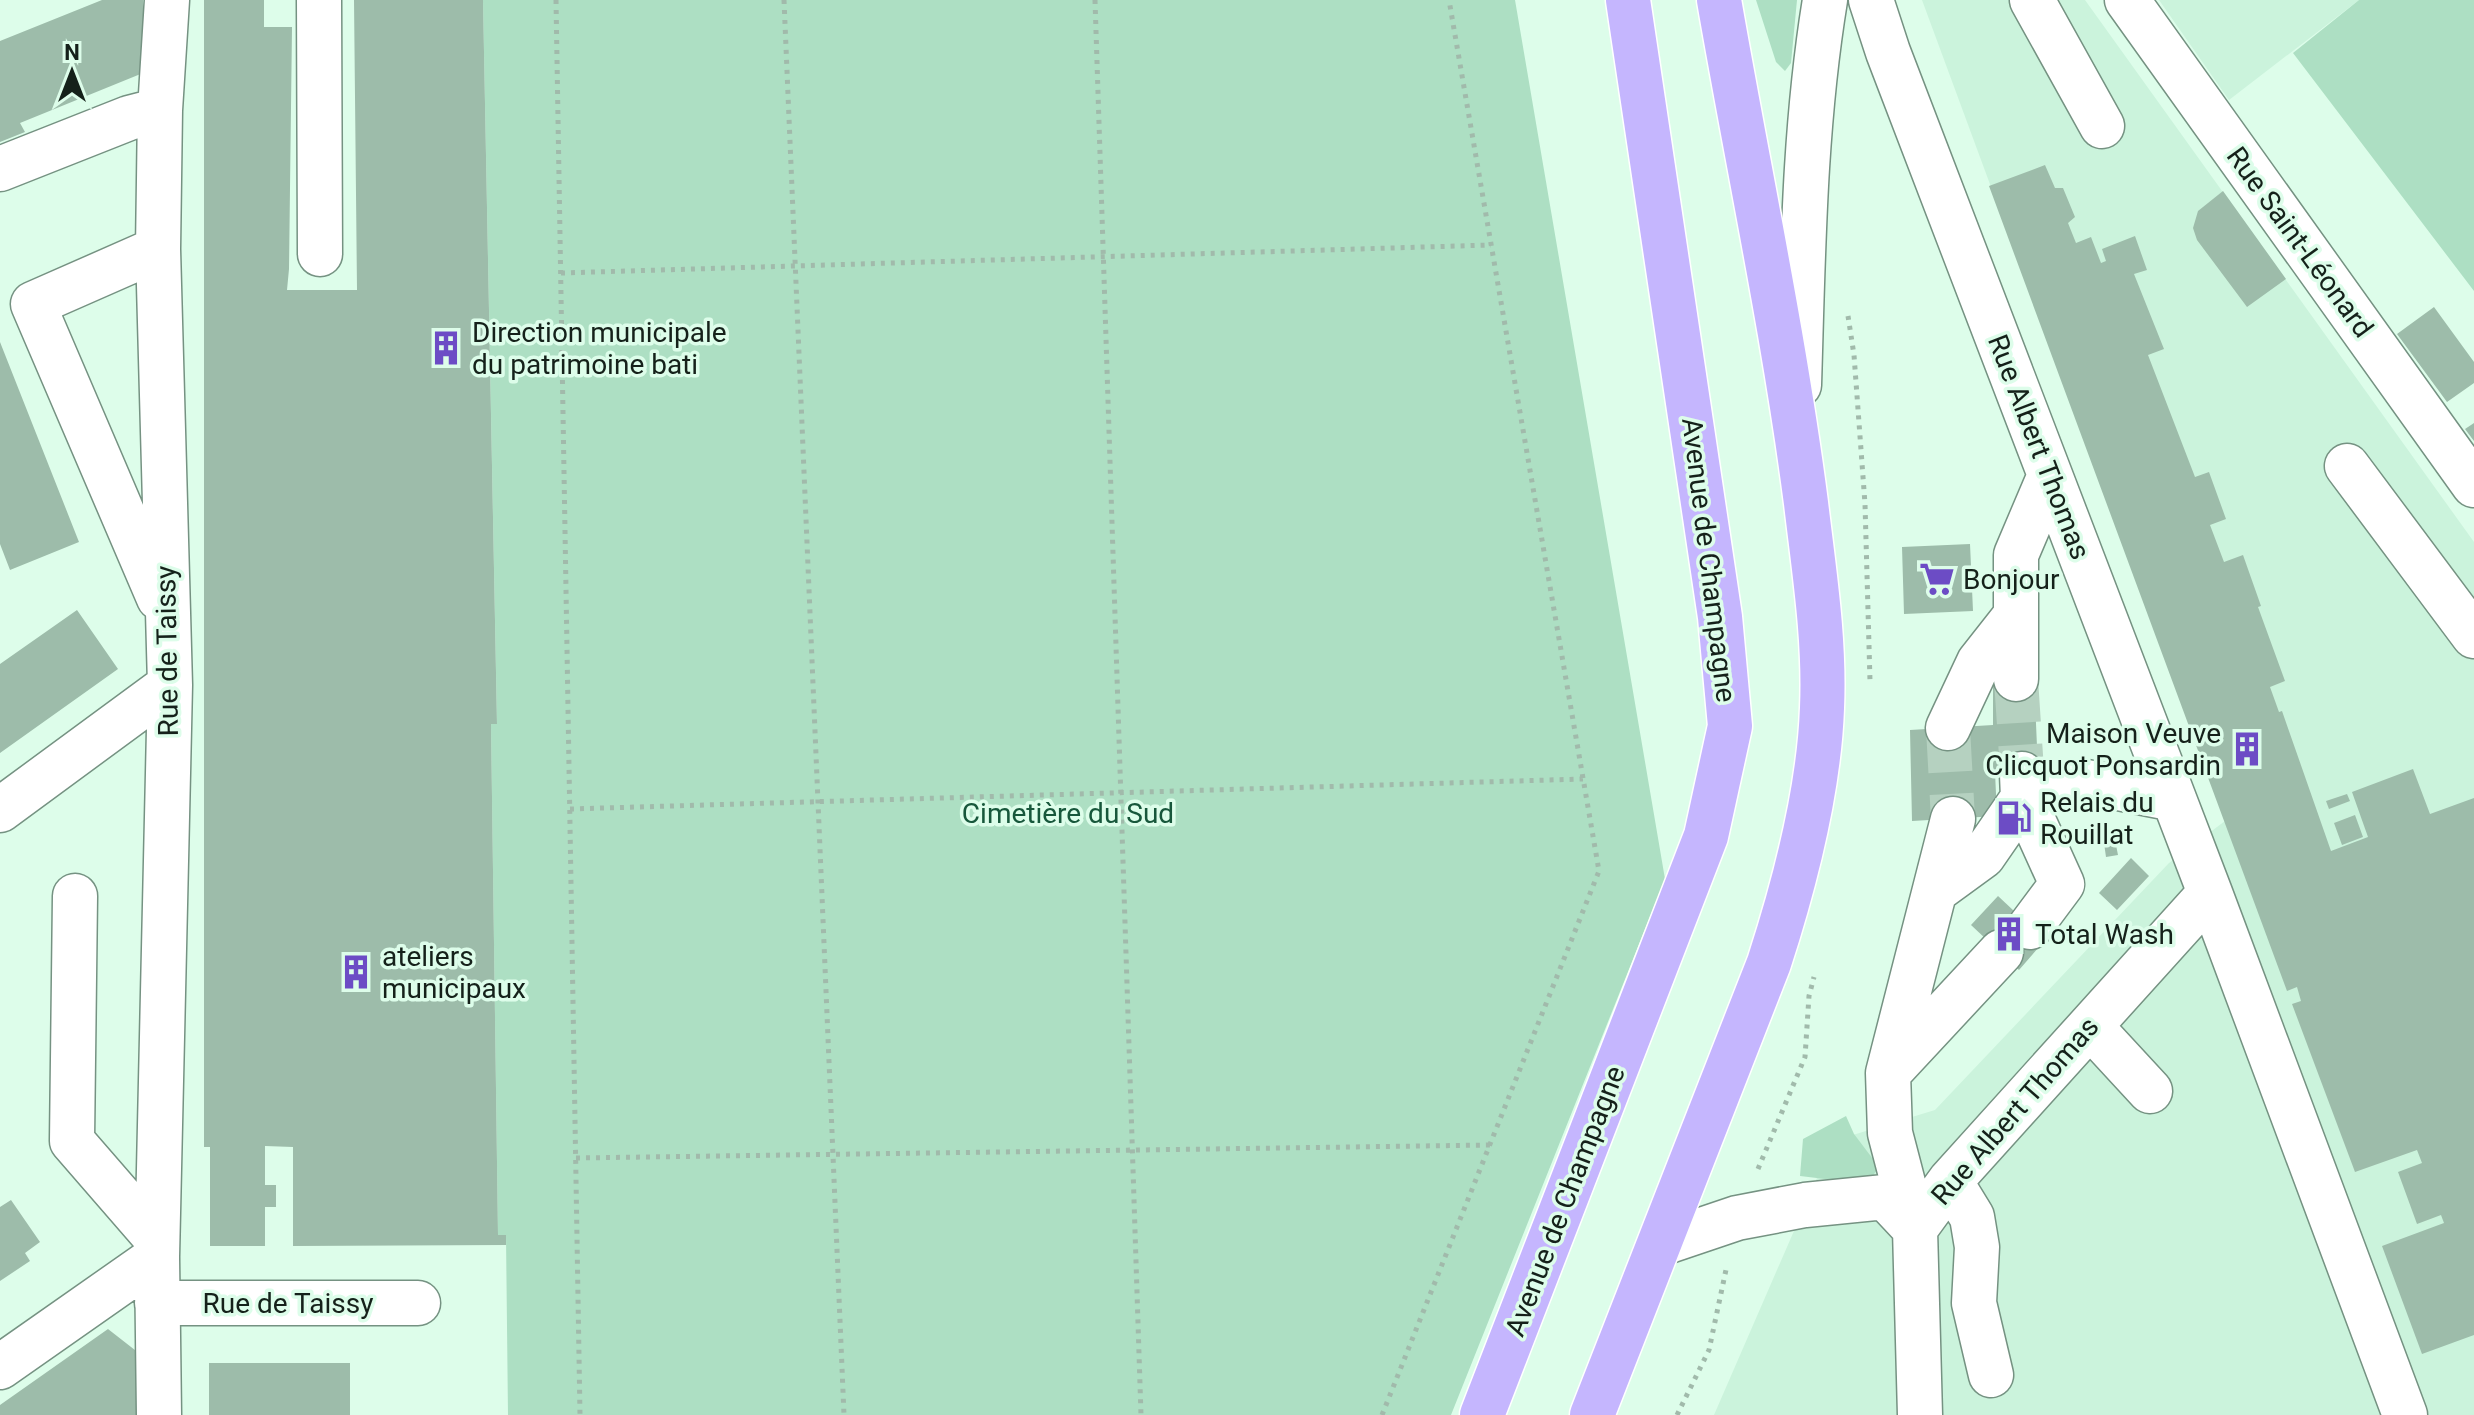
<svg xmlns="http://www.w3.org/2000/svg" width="2474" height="1415" viewBox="0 0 2474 1415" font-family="Roboto,sans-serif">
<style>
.built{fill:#cbf3dc}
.green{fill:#addfc3}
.building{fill:#9dbcaa}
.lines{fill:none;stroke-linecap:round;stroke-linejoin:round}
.minor-tunnel{stroke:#b5d1c0;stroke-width:44;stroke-dasharray:44 22;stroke-linecap:butt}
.minor-casing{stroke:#759282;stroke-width:47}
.major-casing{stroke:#fff;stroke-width:47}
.path{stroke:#a1baab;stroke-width:5;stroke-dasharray:4 6;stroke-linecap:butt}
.minor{stroke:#fff;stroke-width:44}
.major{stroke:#c5b6fe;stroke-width:44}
.labels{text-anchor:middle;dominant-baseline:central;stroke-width:7;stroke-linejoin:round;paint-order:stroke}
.street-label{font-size:28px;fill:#15211a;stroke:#ddfdea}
.poi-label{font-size:28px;fill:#15211a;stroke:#ddfdea;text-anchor:start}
.park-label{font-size:28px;fill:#17573b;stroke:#ddfdea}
</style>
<rect width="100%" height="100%" fill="#ddfdea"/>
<!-- built -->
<path class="built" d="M1922 0H2085L2474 542V1415H1714L1833 1141 1935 1110 2169 863 2225 821Z
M2159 0H2359L2229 100Z"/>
<!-- green -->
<path class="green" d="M483 0H1515L1665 879 1451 1415H508L506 1236 498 1235 491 724 497 723Z
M1756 0H1797L1791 63 1785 71 1776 62Z
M2359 0H2474V291L2293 53Z
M1846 1116 1854 1134 1879 1167 1867 1184 1800 1176 1803 1139Z"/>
<!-- building -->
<path class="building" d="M102 0H143V73L20 123 25 132 0 142V41Z
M204 0H264V27H292L289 269 287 290H357L354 0H483L497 724H491L498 1235H506V1245L293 1246V1147L265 1146V1185H276V1207H265V1246H210V1147H204Z
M2045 165 2055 188H2063L2075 217 2068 223 2076 243 2091 237 2101 263 2106 261 2102 249 2135 236 2147 270 2134 274 2164 349 2148 355 2195 477 2209 472 2226 519 2210 525 2224 562 2243 555 2261 606 2258 607 2285 681 2270 687 2279 712 2282 711 2331 851 2368 837 2352 792 2413 769 2430 814 2474 798V1335L2422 1354 2382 1246 2444 1223 2441 1215 2417 1224 2398 1172 2422 1163 2417 1150 2355 1172 2292 1004 2301 1001 2297 987 2287 991 1989 186Z
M2223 191 2286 279 2247 307 2197 240 2193 228 2198 211Z
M2434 307 2474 362V383L2447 402 2397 334Z
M0 342 79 542 10 570 0 544Z
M2474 423V441L2465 429Z
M1970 544 1973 611 1904 614 1902 547Z
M77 610 118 669 0 753V664Z
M2034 678 2038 769 1995 772 1997 816 1912 821 1910 730 1993 725V680Z
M2347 794 2350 801 2329 809 2326 801Z
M2355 815 2363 837 2342 845 2334 823Z
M2114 835 2118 855 2106 857 2103 836Z
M2131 858 2149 876 2117 910 2099 893Z
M1998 896 2045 940 2019 970 1971 925Z
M11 1200 40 1242 25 1253 30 1261 0 1281V1207Z
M108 1329 140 1354V1415H0V1405Z
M209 1363H350V1415H209Z"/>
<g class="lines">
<!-- minor-tunnel -->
<path class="minor-tunnel" d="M2016 679 2022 771
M1948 728 1953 819"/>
<!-- minor casing -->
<g class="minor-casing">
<path id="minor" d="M319 0 320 254
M1871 0 1888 52 2210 893 2405 1415
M2032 0 2102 126
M2127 0 2474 485
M0 169 129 118 160 110
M158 249 33 304 159 598
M1799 385C1803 256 1804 128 1825 0
M2347 466 2474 636
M2016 615V679
M1948 728 1979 662 2016 615V555L2050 475
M0 810 170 685
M1935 891 1983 856 2023 798 2022 774
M75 896 72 1141 157 1239
M2030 927 2062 884 2023 798 2087 782 2174 799
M2090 1026 2150 1091
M1893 1068 2001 952
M1950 1181 1972 1217 1977 1247 1974 1303 1991 1375
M1915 1229 1890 1133 1888 1073 1953 819
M1660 1244 1737 1218 1805 1205 1885 1197 1915 1229
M157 1303H418
M0 1367 157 1257
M159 1415 157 1257 170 685 158 249 160 110 167 0
M1920 1415 1915 1229 1950 1181 2210 893"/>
</g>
<!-- major casing -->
<g class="major-casing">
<path id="major" d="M1482 1415 1706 836 1730 726 1720 617 1628 0
M1592 1415 1769 963C1795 883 1819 792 1822 708 1825 639 1814 571 1806 503 1784 334 1748 167 1719 0"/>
</g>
<!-- path -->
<path class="path" d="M556 0 580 1415
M784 0 844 1415
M1095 0 1141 1415
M561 273 1491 245
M1848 316 1854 355 1865 504 1870 681
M570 809 1583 779
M576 1158 1490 1145
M1758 1169 1805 1057 1809 996 1814 977
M1382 1415 1599 871 1449 0
M1677 1415 1709 1350 1727 1265"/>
<!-- minor -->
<use href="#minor" class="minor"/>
<!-- major -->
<use href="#major" class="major"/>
</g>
<!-- icons -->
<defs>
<g id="building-bare" transform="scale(2.76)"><path d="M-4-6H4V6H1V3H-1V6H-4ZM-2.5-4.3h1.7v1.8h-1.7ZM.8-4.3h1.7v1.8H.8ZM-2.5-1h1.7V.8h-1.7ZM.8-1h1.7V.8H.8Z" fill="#6c4cc5" stroke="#ddfdea" stroke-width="2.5" paint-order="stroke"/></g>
<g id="supermarket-bare" transform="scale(2.76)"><path d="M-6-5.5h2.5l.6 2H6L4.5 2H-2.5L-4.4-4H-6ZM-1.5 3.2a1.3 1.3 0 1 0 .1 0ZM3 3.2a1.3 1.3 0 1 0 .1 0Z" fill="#6c4cc5" stroke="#ddfdea" stroke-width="2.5" paint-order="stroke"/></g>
<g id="fuel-bare" transform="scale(2.76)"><path d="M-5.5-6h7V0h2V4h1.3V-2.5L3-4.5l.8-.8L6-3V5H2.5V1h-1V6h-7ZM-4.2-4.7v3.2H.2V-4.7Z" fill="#6c4cc5" stroke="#ddfdea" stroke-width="2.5" paint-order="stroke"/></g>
</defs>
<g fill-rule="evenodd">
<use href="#building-bare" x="446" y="348"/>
<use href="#supermarket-bare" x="1937" y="579"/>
<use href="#building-bare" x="2247" y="749"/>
<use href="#fuel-bare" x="2014" y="818"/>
<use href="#building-bare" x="2009" y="934"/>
<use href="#building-bare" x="356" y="972"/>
</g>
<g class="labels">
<!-- street labels -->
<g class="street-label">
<text transform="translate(2300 242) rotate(54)">Rue Saint-Léonard</text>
<text transform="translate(2039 447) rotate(69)">Rue Albert Thomas</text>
<text transform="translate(1709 560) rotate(83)">Avenue de Champagne</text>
<text transform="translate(167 651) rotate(-91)">Rue de Taissy</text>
<text transform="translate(2015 1111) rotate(-49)">Rue Albert Thomas</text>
<text transform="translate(1565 1201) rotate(-69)">Avenue de Champagne</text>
<text x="288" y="1303">Rue de Taissy</text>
</g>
<!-- poi labels -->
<g class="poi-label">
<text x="472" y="332">Direction municipale<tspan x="472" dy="32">du patrimoine bati</tspan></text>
<text x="1963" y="579">Bonjour</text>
<text x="2221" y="733" text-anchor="end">Maison Veuve<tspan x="2221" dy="32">Clicquot Ponsardin</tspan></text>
<text x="2040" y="802">Relais du<tspan x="2040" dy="32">Rouillat</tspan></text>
<text x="2035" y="934">Total Wash</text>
<text x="382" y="956">ateliers<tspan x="382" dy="32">municipaux</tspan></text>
</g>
<!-- park labels -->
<g class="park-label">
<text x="1068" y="813">Cimetière du Sud</text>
</g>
</g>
<!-- north arrow -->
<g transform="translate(72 72)" stroke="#ddfdea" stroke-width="6" paint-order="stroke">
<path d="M0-6L14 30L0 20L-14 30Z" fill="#15211a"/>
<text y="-12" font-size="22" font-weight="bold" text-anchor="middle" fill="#15211a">N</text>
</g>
</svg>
